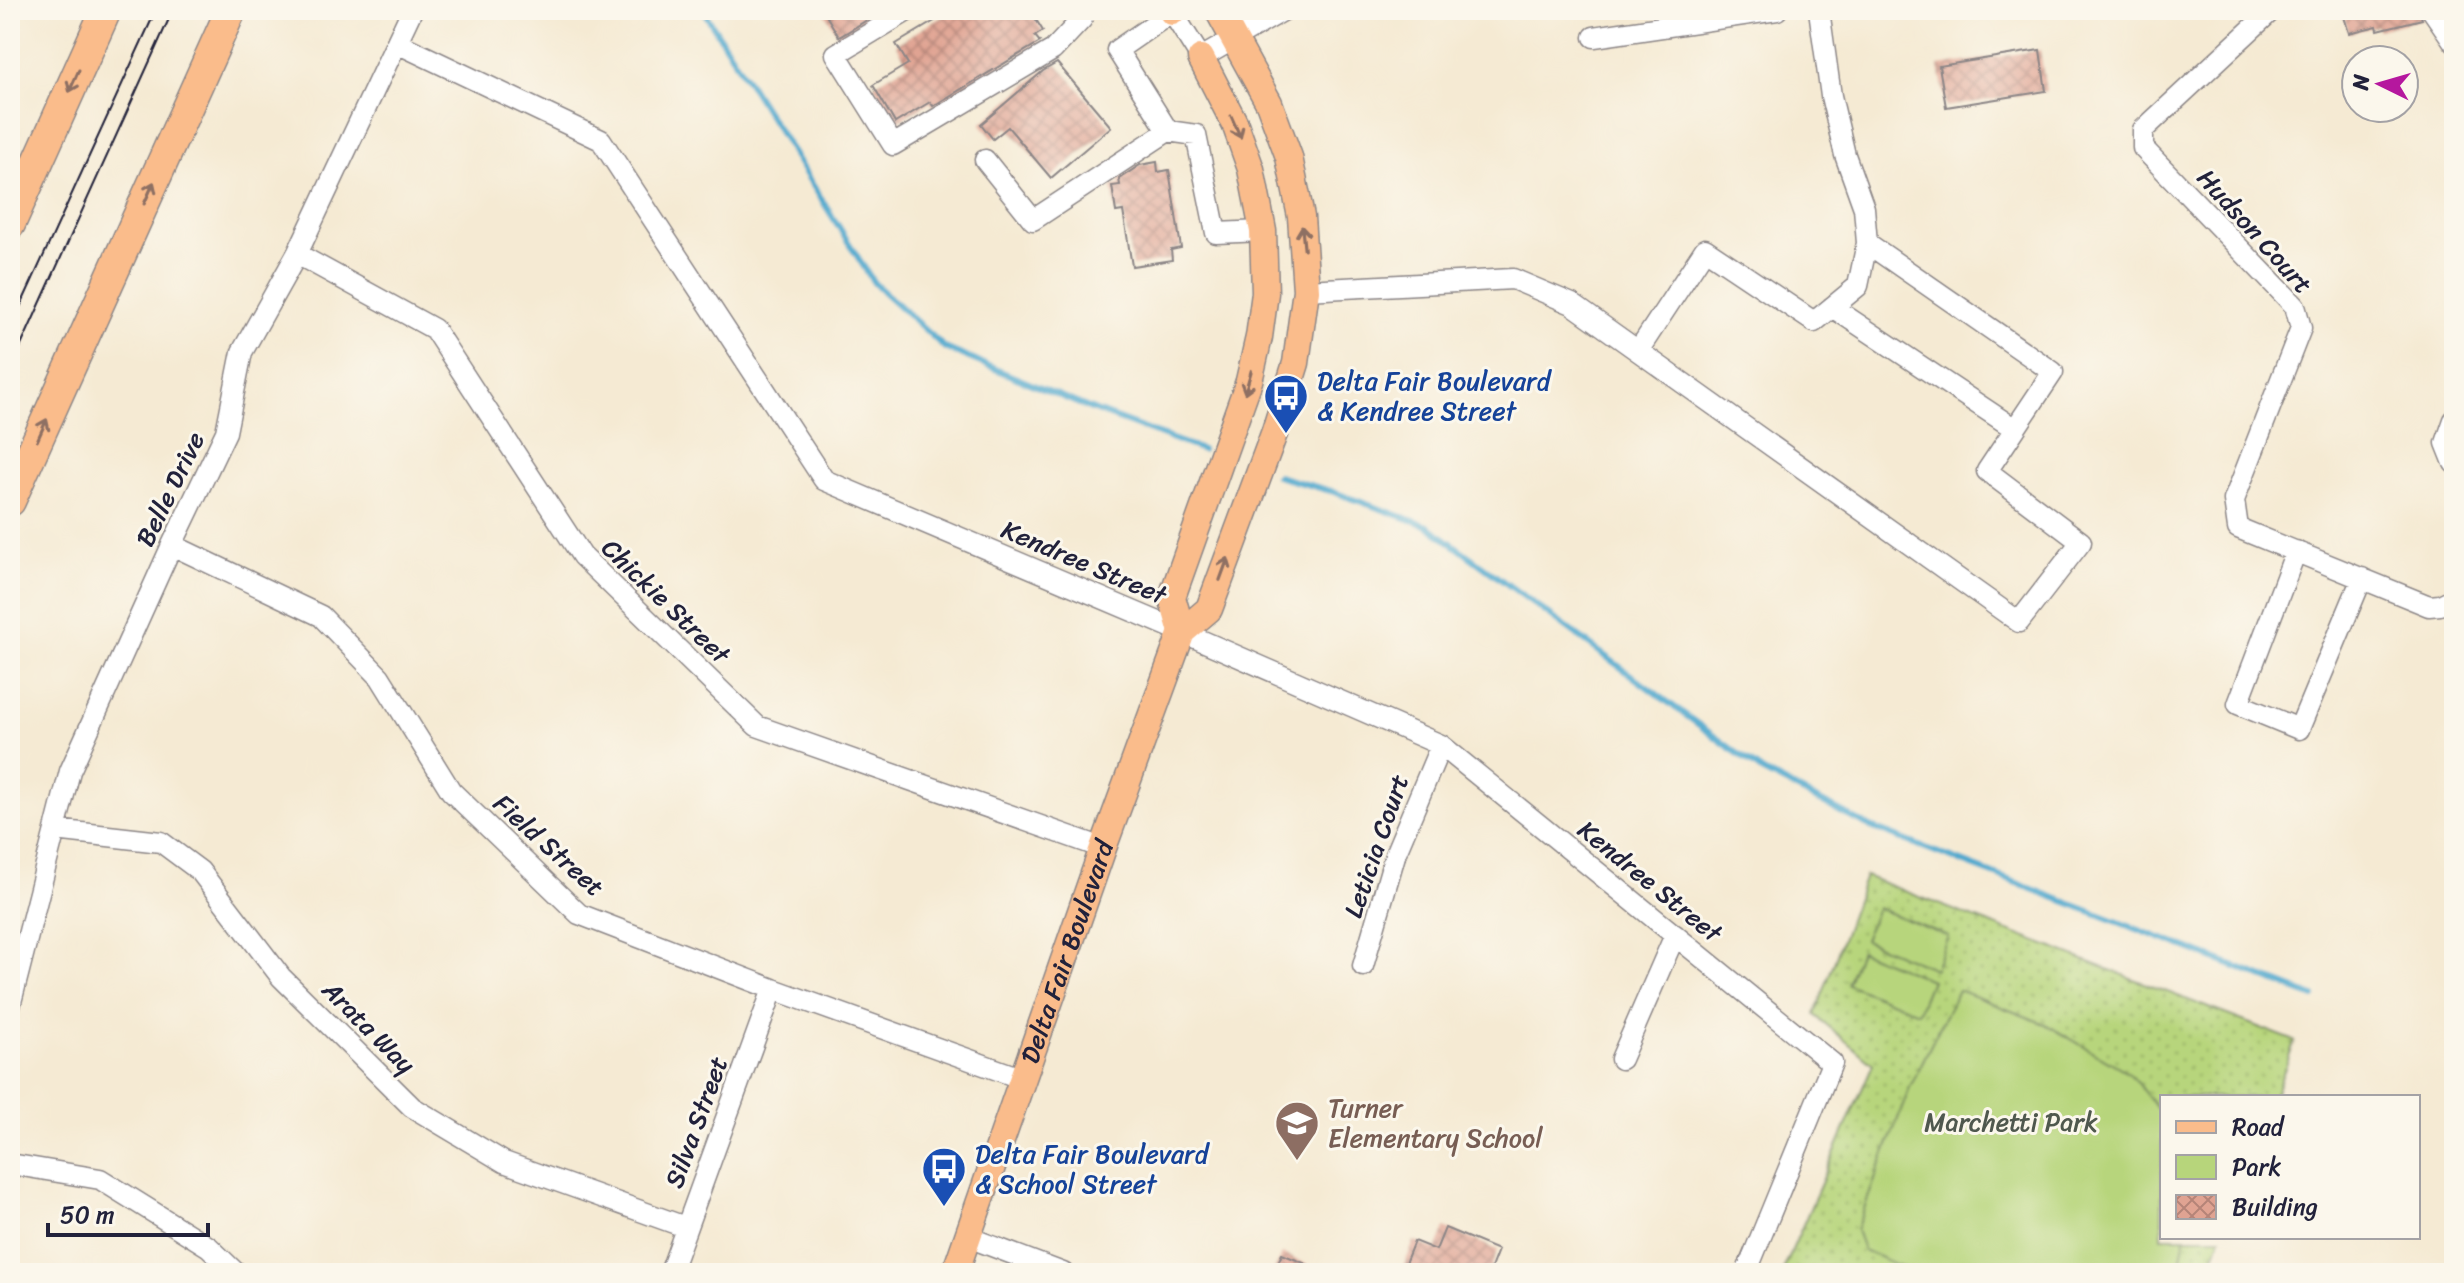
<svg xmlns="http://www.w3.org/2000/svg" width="2464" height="1283" viewBox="0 0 2464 1283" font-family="Sriracha,sans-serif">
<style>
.green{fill:url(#green-dots);stroke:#6c7c5b;stroke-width:2}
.pitch{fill:#b7d57b;stroke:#6c7c5b;stroke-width:2}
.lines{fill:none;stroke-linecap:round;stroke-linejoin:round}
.stream{stroke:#51a9ce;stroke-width:6}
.building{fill:url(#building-cross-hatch)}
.minor-casing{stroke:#8c8687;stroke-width:23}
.major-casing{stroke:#8c8687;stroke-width:29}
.highway-casing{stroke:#8c8687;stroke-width:33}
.minor{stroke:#fff;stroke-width:20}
.major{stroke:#fabc8b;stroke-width:26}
.highway{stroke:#fabc8b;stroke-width:30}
.tram{stroke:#22223b;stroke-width:2}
.oneway{stroke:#8e6f63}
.labels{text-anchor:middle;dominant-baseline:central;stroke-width:6;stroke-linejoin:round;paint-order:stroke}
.street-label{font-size:26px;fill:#22223b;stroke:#fbf7ec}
.transit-label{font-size:26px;fill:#164399;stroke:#fbf7ec;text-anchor:start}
.education-label{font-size:26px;fill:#785e54;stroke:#fbf7ec;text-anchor:start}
.park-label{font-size:26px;fill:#4f584e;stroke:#fbf7ec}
</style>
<defs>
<pattern id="green-dots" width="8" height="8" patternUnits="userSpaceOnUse" patternTransform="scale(2)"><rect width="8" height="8" fill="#b7d57b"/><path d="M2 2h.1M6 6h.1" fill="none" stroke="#9db76b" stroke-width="1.8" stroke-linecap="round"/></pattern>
<pattern id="building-cross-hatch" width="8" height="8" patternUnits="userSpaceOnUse" patternTransform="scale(2)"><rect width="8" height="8" fill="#e0a392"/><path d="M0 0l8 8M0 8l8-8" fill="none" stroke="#b58478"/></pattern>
</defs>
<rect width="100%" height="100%" fill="#fbf7ec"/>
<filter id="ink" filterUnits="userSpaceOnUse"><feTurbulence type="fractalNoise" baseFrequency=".0125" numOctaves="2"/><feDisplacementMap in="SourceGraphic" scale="16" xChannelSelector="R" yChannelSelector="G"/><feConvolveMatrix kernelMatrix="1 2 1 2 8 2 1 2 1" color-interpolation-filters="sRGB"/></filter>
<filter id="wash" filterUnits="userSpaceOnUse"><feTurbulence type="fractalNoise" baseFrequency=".006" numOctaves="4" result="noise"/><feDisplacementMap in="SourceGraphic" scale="32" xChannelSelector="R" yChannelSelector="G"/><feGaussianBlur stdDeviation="1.8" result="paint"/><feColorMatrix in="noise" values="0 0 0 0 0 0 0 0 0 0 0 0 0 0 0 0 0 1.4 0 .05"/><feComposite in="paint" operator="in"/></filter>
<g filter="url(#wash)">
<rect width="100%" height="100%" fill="#f5ead3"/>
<!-- green -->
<path class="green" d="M1865 876 2295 1041 2274 1097H2162V1237H2221L2208 1273H1782L1873 1064 1815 1015Z"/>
<!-- pitch -->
<path class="pitch" d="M1877 908 1948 936 1935 969 1864 940Z
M1860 951 1931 980 1918 1012 1847 984Z
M1958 990 2045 1024 2129 1073 2162 1115V1237H2185L2178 1273H1916L1863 1250 1856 1230 1910 1087Z"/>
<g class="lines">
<!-- stream -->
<path class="stream" d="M703 10 874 283 945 348 1096 411 1202 450
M1277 476 1331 491 1428 526 1763 772 1868 826 2314 997"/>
</g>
<g id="blocks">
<!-- building -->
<path class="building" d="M823 10H883L839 37Z
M953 10H1030L1043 31 1035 36 1040 42 933 106 930 102 895 123 873 85 908 64 896 44Z
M2342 10H2419L2422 19 2378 30 2377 26 2349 33Z
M2040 50 2046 91 1946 107 1939 66Z
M1057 63 1111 127 1051 178 1008 127 993 139 981 124 1043 71Z
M1157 162 1158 172 1169 170 1181 248 1171 250 1172 260 1132 266 1123 211 1116 212 1112 186 1120 185 1119 179 1140 165Z
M1445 1228 1498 1250 1489 1273H1401L1414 1241 1436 1250Z
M1282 1254 1328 1273H1273Z"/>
</g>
</g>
<g filter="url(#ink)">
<use href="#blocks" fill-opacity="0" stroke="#8c8687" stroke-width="2"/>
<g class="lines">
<!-- minor casing -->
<g class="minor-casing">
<path id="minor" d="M909 10 836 54 893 145 1053 50 1082 19
M2272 10 2143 130V148L2295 306 2301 328 2234 500 2238 528 2429 606 2440 605 2454 598
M2432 10 2454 42
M1594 37 1777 10
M397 43 601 140 824 480 1182 632 1441 745 1832 1063 1746 1273
M1168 131 1117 50 1172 12 1201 58 1284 10
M985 160 1033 220 1168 131 1196 135 1216 233 1263 231
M297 254 434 329 582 556 757 726 1103 848
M1306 290 1513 279 1572 304 2019 622 2081 542 1987 471 2015 429
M1832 307 2015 429 2053 372 1867 243
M1638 351 1705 249 1814 322 1858 286 1867 243 1864 208 1845 155 1831 96 1819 10
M2454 420 2446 443 2454 463
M172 545 321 616 380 677 451 791 579 914 773 989 1023 1079
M2296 551 2238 704 2299 729 2362 578
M55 830 161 842 200 871 281 977 412 1107 504 1162 685 1227
M1363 966 1396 852 1441 745
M10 1006 70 771 172 545 226 432 242 352 297 254 412 10
M1621 1059 1675 935
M10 1164 100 1179 209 1247 236 1273
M968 1237 1063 1273
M670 1273 773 989"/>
</g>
<!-- major casing -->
<g class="major-casing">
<g id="major">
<path d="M1171 10 1172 12"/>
<path d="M1182 632 1172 597 1249 381 1259 337 1265 293 1263 231 1251 169 1235 124 1201 58"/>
<path id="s1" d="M955 1273 1103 848 1182 632 1209 609 1275 431 1296 363 1306 290 1301 217 1289 157 1269 103 1218 10"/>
</g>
</g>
<!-- highway casing -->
<g class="highway-casing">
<path id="highway" d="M10 224 106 10
M10 501 231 10"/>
</g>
<!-- minor -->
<use href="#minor" class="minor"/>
<!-- major -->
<use href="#major" class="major"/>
<!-- highway -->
<use href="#highway" class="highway"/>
<!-- tram -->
<path class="tram" d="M10 329 156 10
M10 370 173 10"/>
</g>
<!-- one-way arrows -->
<defs><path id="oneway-shaft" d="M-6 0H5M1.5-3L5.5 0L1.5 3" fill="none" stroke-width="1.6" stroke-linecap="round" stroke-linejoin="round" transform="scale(2)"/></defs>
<g class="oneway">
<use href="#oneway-shaft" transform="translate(74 81) rotate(114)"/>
<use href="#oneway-shaft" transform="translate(1236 127) rotate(66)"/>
<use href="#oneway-shaft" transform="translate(149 193) rotate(-66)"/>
<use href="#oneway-shaft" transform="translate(1303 238) rotate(-96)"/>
<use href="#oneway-shaft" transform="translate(1248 382) rotate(106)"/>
<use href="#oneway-shaft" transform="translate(42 430) rotate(-66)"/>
<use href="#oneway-shaft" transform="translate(1224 569) rotate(-70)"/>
</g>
</g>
<!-- icons -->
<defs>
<g id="bus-pin" transform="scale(2.3)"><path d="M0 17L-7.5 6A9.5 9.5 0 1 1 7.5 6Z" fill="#1a4fb4" stroke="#fbf7ec"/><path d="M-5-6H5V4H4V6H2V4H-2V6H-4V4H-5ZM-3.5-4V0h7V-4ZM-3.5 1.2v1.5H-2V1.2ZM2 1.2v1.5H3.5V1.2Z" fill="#fff"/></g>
<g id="school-pin" transform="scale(2.3)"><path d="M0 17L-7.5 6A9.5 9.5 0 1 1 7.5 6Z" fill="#8d6e63" stroke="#fbf7ec"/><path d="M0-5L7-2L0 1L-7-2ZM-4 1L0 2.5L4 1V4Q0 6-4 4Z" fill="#fff"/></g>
</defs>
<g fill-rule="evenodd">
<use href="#bus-pin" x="1286" y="396"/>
<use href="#school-pin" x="1297" y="1123"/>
<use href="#bus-pin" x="944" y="1169"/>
</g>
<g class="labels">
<!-- street labels -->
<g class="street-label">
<text transform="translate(2255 231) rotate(48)">Hudson Court</text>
<text transform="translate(170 489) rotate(-64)">Belle Drive</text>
<text transform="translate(1084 562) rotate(23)">Kendree Street</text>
<text transform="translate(666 601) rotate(44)">Chickie Street</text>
<text transform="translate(549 845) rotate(42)">Field Street</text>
<text transform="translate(1376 846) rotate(-71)">Leticia Court</text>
<text transform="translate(1650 881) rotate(39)">Kendree Street</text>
<text stroke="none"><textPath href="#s1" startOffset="340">Delta Fair Boulevard</textPath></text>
<text transform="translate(369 1027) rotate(45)">Arata Way</text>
<text transform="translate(696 1122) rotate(-70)">Silva Street</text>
</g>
<!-- transit labels -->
<g class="transit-label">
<text x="1317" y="381">Delta Fair Boulevard<tspan x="1317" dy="30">&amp; Kendree Street</tspan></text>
<text x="975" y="1154">Delta Fair Boulevard<tspan x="975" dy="30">&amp; School Street</tspan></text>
</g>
<!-- education labels -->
<g class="education-label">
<text x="1328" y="1108">Turner<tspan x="1328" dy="30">Elementary School</tspan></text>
</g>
<!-- park labels -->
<g class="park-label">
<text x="2011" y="1122">Marchetti Park</text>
</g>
</g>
<!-- margin -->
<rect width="2464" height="1283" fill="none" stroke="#fbf7ec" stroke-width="40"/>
<!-- legend -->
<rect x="2160" y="1095" width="260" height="144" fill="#fbf7ec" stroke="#a4a2a5" stroke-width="2"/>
<rect x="2176" y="1121" width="40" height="12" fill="#fabc8b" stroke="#a4a2a5" stroke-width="2"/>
<text x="2232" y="1135" font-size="24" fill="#22223b">Road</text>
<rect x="2176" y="1155" width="40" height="24" fill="#b7d57b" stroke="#a4a2a5" stroke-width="2"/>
<text x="2232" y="1175" font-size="24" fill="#22223b">Park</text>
<rect x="2176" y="1195" width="40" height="24" fill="url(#building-cross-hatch)" stroke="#a4a2a5" stroke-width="2"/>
<text x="2232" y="1215" font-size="24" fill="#22223b">Building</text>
<!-- north arrow -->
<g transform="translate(2380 84) rotate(275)"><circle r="38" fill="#fbf7ec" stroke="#a4a2a5" stroke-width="2"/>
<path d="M0-6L14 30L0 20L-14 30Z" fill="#b5179e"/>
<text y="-12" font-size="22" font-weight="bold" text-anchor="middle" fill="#22223b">N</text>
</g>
<!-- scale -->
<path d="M48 1223v12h160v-12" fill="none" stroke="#22223b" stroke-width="4"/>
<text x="60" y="1223" font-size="24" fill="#22223b" stroke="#fbf7ec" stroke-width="6" paint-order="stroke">50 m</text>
</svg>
